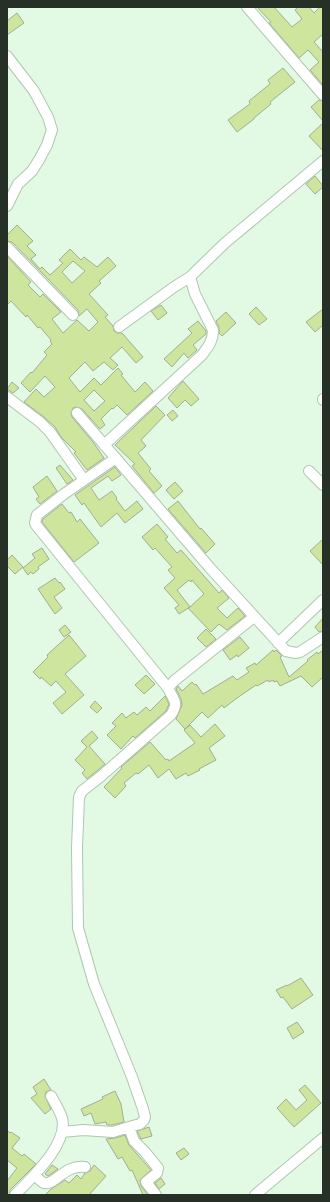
<svg xmlns="http://www.w3.org/2000/svg" width="330" height="1202" viewBox="0 0 330 1202" font-family="Bitter,serif">
<style>
.building{fill:#cee59d;stroke:#a4ad92;fill-rule:evenodd}
.lines{fill:none;stroke-linecap:round;stroke-linejoin:round}
.minor-casing{stroke:#afc6b1;stroke-width:12}
.minor{stroke:#fff;stroke-width:10}
</style>
<rect width="100%" height="100%" fill="#e2f9e3"/>
<!-- building -->
<path class="building" d="M257 7H274L292 27 302 19 295 10 298 7H309L314 13 320 7H323V34L314 42 323 52V85L310 70 319 62 308 50 299 58 269 23 271 22Z
M17 13 24 23 7 35V21Z
M283 68 295 82 270 102 271 104 254 118V119L237 132 228 120 250 104 249 101 270 84 268 80Z
M319 100 323 101V121L311 107Z
M323 123V151L309 136Z
M315 176 323 186V187L315 194 306 184Z
M17 225 33 241 27 246 36 255 31 259 40 269 42 267 50 275 63 263 59 260 70 249 81 260 84 257 97 267 108 257 116 266 99 281 101 283 89 294 108 315 105 317 113 326 114 331 117 333H122L143 357 136 363 122 347 110 358 118 365 113 370 104 362 93 371 85 362 69 378 80 392 94 378 101 385 118 368 123 374 121 375 135 392 145 382 153 391 127 415 117 405 113 409 112 408 101 419 105 425 100 429 82 409 76 407 73 408 71 414 72 417 93 442 104 458 87 470 74 453 76 452 61 437 55 427 44 417 24 402 36 389 44 397 55 387 45 376 30 392 21 383 31 372 32 373 47 355 44 352 52 344 50 341 51 340 40 327 38 328 27 315 26 317 11 301 7 305V256L31 282 28 285 40 297 43 294 61 312 52 319 63 333 77 320 89 331 98 322 87 309 79 316 78 310 12 242 7 241V235ZM73 261 85 271 72 283 62 272ZM94 390 105 401 94 411 84 400Z
M161 305 167 313 158 320 151 311Z
M256 307 267 319 259 325 249 314Z
M323 309V325L315 332 306 322Z
M226 312 236 323 222 336 219 333V327L216 321Z
M198 321 206 331V334L193 345 197 350 188 358 184 353 172 367 164 359 192 333 188 329Z
M183 381 199 399 191 406 185 400 177 408 168 398Z
M12 382 19 388 13 393 7 389Z
M156 406 165 415 141 440 146 446 138 453 151 469 149 471 162 486 154 493 132 466 135 464 115 445Z
M173 410 178 416 172 421 167 415Z
M60 465 73 480 67 484 56 468Z
M115 467 121 475 112 481 108 476 91 488 99 500 112 491 117 498 116 499 125 511 137 501 143 509 125 523 117 513 101 527 84 503 82 505 75 495Z
M47 476 57 491 40 504 36 499 39 497 33 487Z
M175 482 183 491 174 499 166 490Z
M178 501 200 529 201 528 215 544 206 553 168 509Z
M62 504 69 513 71 512 77 522 80 519 99 543 74 562 42 522 43 519Z
M157 524 168 537 165 539 177 553 181 550 219 593 222 590 229 598 217 608 227 618 238 608 245 616 227 630 219 624 211 632 188 608 190 607 179 614 175 608 179 605 164 588 175 578 168 570 172 567 155 548 153 550 142 537ZM189 580 191 582 192 580 204 594 190 607 177 590Z
M323 539V565L310 551Z
M42 548 49 559 38 567 39 569 33 574 31 572 28 575 23 568 35 558 32 554Z
M12 555 23 567 15 574 7 566V560Z
M55 578 59 583 60 582 65 589 54 597 62 608 55 614 38 589Z
M323 618V631L319 632 315 627Z
M65 625 71 632 64 637 59 630Z
M206 629 216 639 206 647 197 638Z
M69 635 86 656 65 674 84 695 62 714 53 703 66 692 56 681 51 686 41 677 40 679 33 672 48 657 47 655Z
M240 637 249 648 238 657 237 655 230 660 223 650Z
M273 650 274 652 276 650 282 656 280 657 289 677 308 661 307 660 317 652 318 654 323 650V677L312 687 301 676 280 686 277 681 274 682 273 680 269 682 268 680 257 686 256 685 237 698 224 708 222 705 208 718 202 712 185 729 176 719 182 705 181 699 176 689 178 686 182 691 192 682 195 685 196 684 203 694 233 676 237 680 249 672 246 668 255 663 256 665Z
M146 675 155 684 144 694 135 685Z
M165 696 169 704 166 711 135 738 133 736 121 749 107 735 116 726 112 723 122 713 126 718 134 712 137 715 146 707 150 711Z
M95 701 102 708 97 713 90 707Z
M215 724 225 736 209 748 216 760 199 769 200 770 188 776 186 773 176 779 169 769 158 778 149 765 138 774 136 773 124 783 126 786 115 798 104 787 122 768 121 767 150 742 166 760 168 759 169 761 195 743 184 730 190 725 201 737Z
M92 731 98 738 89 746 105 764 87 779 82 773 85 770 75 760 87 747 81 741Z
M301 978 313 995 292 1009 283 997 281 998 276 990 287 985V986Z
M297 1022 304 1032 293 1039 287 1028Z
M44 1079 51 1090 46 1092 45 1096 51 1109 45 1114 31 1098 37 1094 33 1087Z
M305 1085 321 1103 294 1127 277 1108 286 1099 296 1110 307 1100 299 1090Z
M115 1091 121 1104 124 1122 112 1125H107L106 1122 95 1124 91 1113 84 1116 81 1109 103 1099 102 1097Z
M149 1127 152 1136 141 1139 137 1131Z
M7 1130 10 1133 11 1132 20 1138 12 1148 22 1156 24 1154 36 1164 10 1190 9 1195H7V1181L17 1168 7 1160Z
M125 1135 129 1145 151 1170 140 1180 141 1186 148 1195H143L132 1170 130 1171 122 1157 118 1159 106 1139 115 1138Z
M184 1148 189 1154 181 1160 176 1153Z
M52 1165 58 1169 48 1176 45 1174Z
M94 1165 106 1176 89 1195H45L51 1189 65 1180 69 1183 77 1175 81 1179 85 1173 90 1171Z
M161 1178 165 1184 159 1189 155 1183Z"/>
<g class="lines">
<!-- minor casing -->
<g class="minor-casing">
<path id="minor" d="M247 7 323 95
M7 56 34 91 48 117 52 130 47 145 39 160 32 171 18 184 7 206
M7 247 73 315
M119 327 174 287 190 277
M7 397 40 422 50 432 84 480
M323 399V400
M77 413 210 568 286 651 296 653 300 652 323 637
M104 445 202 355C208 347 213 341 213 330L195 294 190 277 225 243 323 161
M116 458 64 494 37 515 35 523 36 525 168 688
M309 471 323 485
M278 643 323 600
M62 1132 83 1130 113 1132 129 1127
M34 1175C37 1177 41 1182 44 1183 54 1186 65 1164 85 1167
M15 1195C31 1178 69 1144 62 1118 60 1111 55 1103 51 1096
M156 1195 146 1182 157 1173 158 1168 145 1152 134 1141 129 1127 140 1124 144 1120 145 1117 143 1109 132 1077 94 984 78 928 77 848 79 797 82 791 100 777 171 715C179 702 174 701 168 688L174 681 254 617
M255 1195 323 1138"/>
</g>
<!-- minor -->
<use href="#minor" class="minor"/>
</g>
<!-- border -->
<rect width="330" height="1202" fill="none" stroke="#273027" stroke-width="16"/>
</svg>
